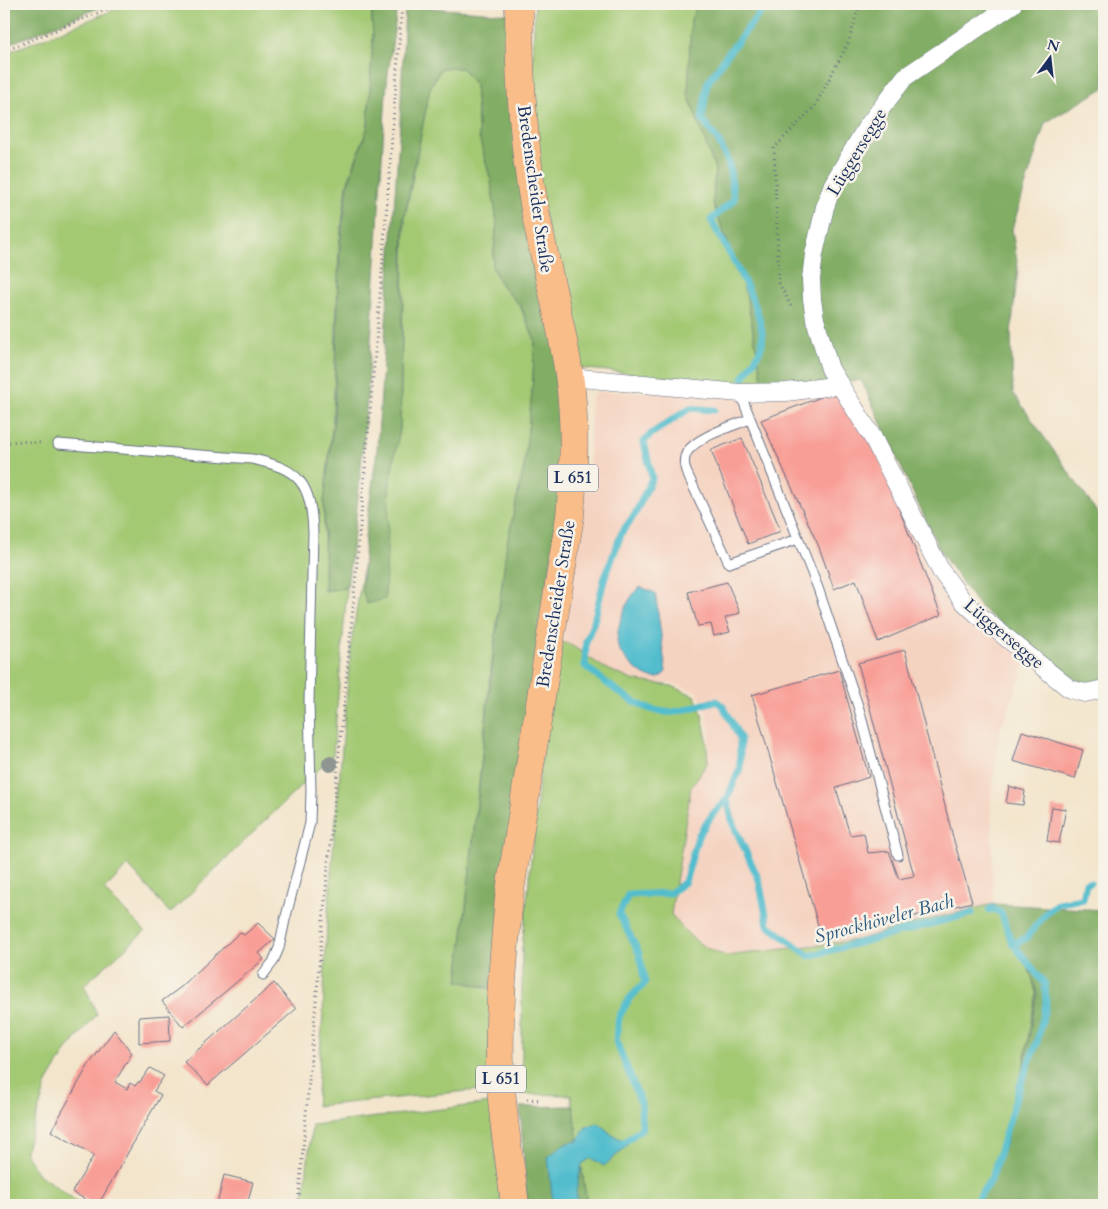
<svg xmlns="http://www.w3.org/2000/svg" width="1108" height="1209" viewBox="0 0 1108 1209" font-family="Cardo,serif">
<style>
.built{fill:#f5d3c1}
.green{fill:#a3c973;stroke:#5f7c68}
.forest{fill:#82ad65;stroke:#4e6e62}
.water{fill:#52bdcd;stroke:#367696}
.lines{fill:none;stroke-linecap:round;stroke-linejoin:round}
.stream{stroke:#52bdcd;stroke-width:7}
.building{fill:#f89e96}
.service-casing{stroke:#676f84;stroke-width:11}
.minor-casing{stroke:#676f84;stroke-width:19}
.primary-casing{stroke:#676f84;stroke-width:29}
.path{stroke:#676f84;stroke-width:3;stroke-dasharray:1 4;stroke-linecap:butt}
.service{stroke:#fff;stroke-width:9}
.minor{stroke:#fff;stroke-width:18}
.primary{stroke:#f8bd89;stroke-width:28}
.tree{fill:#8f9692}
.labels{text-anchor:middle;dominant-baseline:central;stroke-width:5;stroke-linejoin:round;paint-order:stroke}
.shield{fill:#f7f3e8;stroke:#5d6a87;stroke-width:1}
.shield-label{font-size:16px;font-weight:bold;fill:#1b2f5e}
.street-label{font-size:18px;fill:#1b2f5e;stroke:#f7f3e8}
.water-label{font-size:19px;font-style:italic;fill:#2c5a7f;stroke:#f7f3e8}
</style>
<rect width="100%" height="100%" fill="#f7f3e8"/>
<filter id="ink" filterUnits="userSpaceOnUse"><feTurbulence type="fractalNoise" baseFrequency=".02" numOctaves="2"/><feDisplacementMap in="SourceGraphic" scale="10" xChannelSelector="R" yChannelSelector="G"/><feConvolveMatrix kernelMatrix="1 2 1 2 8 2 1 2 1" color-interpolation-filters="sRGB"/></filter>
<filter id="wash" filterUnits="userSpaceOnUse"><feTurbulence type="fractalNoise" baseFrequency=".0096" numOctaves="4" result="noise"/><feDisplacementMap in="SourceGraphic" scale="20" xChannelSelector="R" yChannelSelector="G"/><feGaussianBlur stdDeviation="1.12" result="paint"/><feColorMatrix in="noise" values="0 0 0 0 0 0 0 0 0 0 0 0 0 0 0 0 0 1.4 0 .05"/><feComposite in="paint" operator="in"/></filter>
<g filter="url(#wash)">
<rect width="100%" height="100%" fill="#f3e5cc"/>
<!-- built -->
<path class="built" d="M849 389 927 559 1027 660 1000 730 991 796 993 903 906 925 857 941 727 956 709 951 685 931 671 915 691 787 706 764 708 756 710 734 706 711 697 692 672 683H652L633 679 603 667 570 645 562 642 578 546 589 465 591 399 596 392Z"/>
<!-- green -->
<path class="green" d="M129 4H371L373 37 368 126 347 184 339 245 333 417 324 503V591L347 588 333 755 170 913 128 865 104 890 145 931 84 985 97 1014 66 1051 47 1083 25 1152 37 1173 82 1205H4V54Z
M535 4H698L691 19 688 94 715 169 713 203 746 295 764 387 578 368 541 200 531 95Z
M441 68H462L475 85 479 137 491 181 497 223 492 267 502 286 520 306 535 341 532 393 524 467 507 543 490 678 458 981 491 989 488 1089 316 1106 323 1014 327 922 351 645 364 562 390 479 400 429 405 218 430 88Z
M562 642 571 645 603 667 632 680 672 686 695 696 702 714 706 735 708 762 691 787 671 914C688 936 700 948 727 956L857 940 906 925 993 904 1031 974 1036 993 1023 1067 1013 1106 1006 1143 989 1186 976 1205H587L571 1095 522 1094V949L541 762Z
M491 1103 501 1205H303L312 1125Z"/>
<!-- forest -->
<path class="forest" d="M4 4H108L4 46Z
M371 4H397C395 34 388 64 386 94 375 258 370 424 347 587L325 591 324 503 334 417 340 245 348 184 368 126 373 37Z
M698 4H1004L1010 13 1030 4H1104V88L1045 123 1012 229 1018 268 1011 333 1013 393 1104 522V678L1084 685 1041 657 979 606 941 553 861 380 838 384 763 385 746 292 713 203 715 169 688 94 691 19Z
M405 6 509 14 561 372 564 468 491 988 458 981 491 677 507 543 524 467 532 393 535 341 521 306 502 286 492 267 497 223 491 181 479 137 475 85 462 68H441L430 88 404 219 400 429 390 479 385 599 367 604 362 590 365 537 377 450 400 123Z
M994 904 1104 910V1205H976L989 1186 1006 1143 1023 1069 1037 993 1031 974Z
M573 1106 587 1205H527L520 1107Z"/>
<!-- water -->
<path class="water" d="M641 587 655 593 656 598 666 672 659 678C654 678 649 678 644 675 637 671 619 654 618 647 614 631 627 595 641 587Z
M599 1123 612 1135 626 1141 627 1146 604 1166 591 1158 582 1164 576 1191 578 1205H553L548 1157 564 1144 578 1141 586 1127Z"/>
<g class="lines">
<!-- stream -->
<path class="stream" d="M743 378C748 370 760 354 762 344 767 313 727 250 711 220L734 200 729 164 719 142 702 119 707 84 726 56 767 4
M727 799 733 824 759 880 768 925 809 956 972 913
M1013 944 1026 938 1048 911 1058 903 1083 899 1086 883H1090
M619 1143 626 1141 642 1128 641 1103 616 1041 619 1017 629 999 645 983 639 953 619 914 628 895 670 893 685 882 698 836 712 815 727 799 740 768V738L723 706 716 701C702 704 688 710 674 712 643 716 608 684 585 666L586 641 594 621 604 580 622 532 635 514 652 478 644 442 651 434 690 408 714 410
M974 1205 992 1177 1018 1091 1037 1042 1046 1004 1045 984 1013 944 1001 913 992 908 989 910"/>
</g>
<g id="blocks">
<!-- building -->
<path class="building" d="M842 389 874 446 941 615 878 642 856 580 834 589 819 547 761 420Z
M742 438 781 531 748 544 711 450Z
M727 582 740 613 725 618 730 632 714 636 711 624 698 626 688 592Z
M905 650 954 841 972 902 822 939 752 695 839 670 869 777 836 788 850 835 864 833 868 853 889 851 899 879 914 876 858 663Z
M1022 731 1083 750 1075 779 1013 761Z
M1009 786 1025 791 1023 805 1006 803Z
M1052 807 1066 809 1059 843 1047 841Z
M258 923 275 939 259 953 264 959 183 1027 162 1001 181 987 240 932 244 935Z
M274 983 296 1009 208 1085 184 1062Z
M169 1015 170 1041 139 1043V1017Z
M114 1030 132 1053 115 1082 127 1089 130 1083 135 1086 138 1082H140L150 1068 164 1076 154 1091 161 1095 98 1205H96L72 1192 94 1155 51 1131 88 1066Z
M224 1175 253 1182 247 1205H217Z"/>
</g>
</g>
<g filter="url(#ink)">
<use href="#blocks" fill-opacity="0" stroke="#676f84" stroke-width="1"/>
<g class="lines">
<!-- service casing -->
<g class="service-casing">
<path id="service" d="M740 393 818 588 859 709 898 855
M750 419C733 426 698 436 687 452 683 459 684 465 686 471L729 563 798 539
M58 444 252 459C300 469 311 483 313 532L309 702 311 791 310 823 285 920 279 948 273 962 263 975"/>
</g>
<!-- minor casing -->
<g class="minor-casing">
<path id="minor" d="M1013 4 905 77 866 128 833 184 825 207 814 254 811 279 812 299 815 319 830 369 873 438 941 571 963 601 976 613 1070 689 1085 693 1104 689
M570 377 740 393 786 392 841 385"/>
</g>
<!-- primary casing -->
<g class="primary-casing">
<path id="primary" d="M515 1205C511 1170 505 1135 502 1099 496 1032 503 964 509 897L570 516C574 469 576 422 569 375 561 318 544 262 534 204 522 138 519 71 519 4"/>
</g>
<!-- path -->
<path class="path" d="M4 51 120 4
M791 306 779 283 774 148 815 106 848 43 860 4
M4 443 17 441 43 443
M527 1099 541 1100
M298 1205 328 866 352 619 380 296 402 4"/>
<!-- service -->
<use href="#service" class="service"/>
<!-- minor -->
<use href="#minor" class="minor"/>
<!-- primary -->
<use href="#primary" class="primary"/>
</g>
<!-- trees -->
<circle class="tree" cx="330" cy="764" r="8"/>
</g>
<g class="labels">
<!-- shield labels -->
<g class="shield">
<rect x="548" y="464.5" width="50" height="27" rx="4"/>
<rect x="476" y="1065.5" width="50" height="27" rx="4"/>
</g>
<g class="shield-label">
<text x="573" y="478">L 651</text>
<text x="501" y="1079">L 651</text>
</g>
<!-- street labels -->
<g class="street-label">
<text transform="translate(857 152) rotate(-59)">Lüggersegge</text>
<text transform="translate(535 189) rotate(82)">Bredenscheider Straße</text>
<text transform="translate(556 604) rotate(-81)">Bredenscheider Straße</text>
<text transform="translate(1004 634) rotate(40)">Lüggersegge</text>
</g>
<!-- water labels -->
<g class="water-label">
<text transform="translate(884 919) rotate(-15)">Sprockhöveler Bach</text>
</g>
</g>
<!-- margin -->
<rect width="1108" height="1209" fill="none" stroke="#f7f3e8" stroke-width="20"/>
<!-- north arrow -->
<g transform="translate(1050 58) rotate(15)" stroke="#f7f3e8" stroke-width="4" paint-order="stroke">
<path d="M0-4L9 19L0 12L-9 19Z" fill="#1b2f5e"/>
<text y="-8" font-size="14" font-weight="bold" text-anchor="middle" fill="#1b2f5e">N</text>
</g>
</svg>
